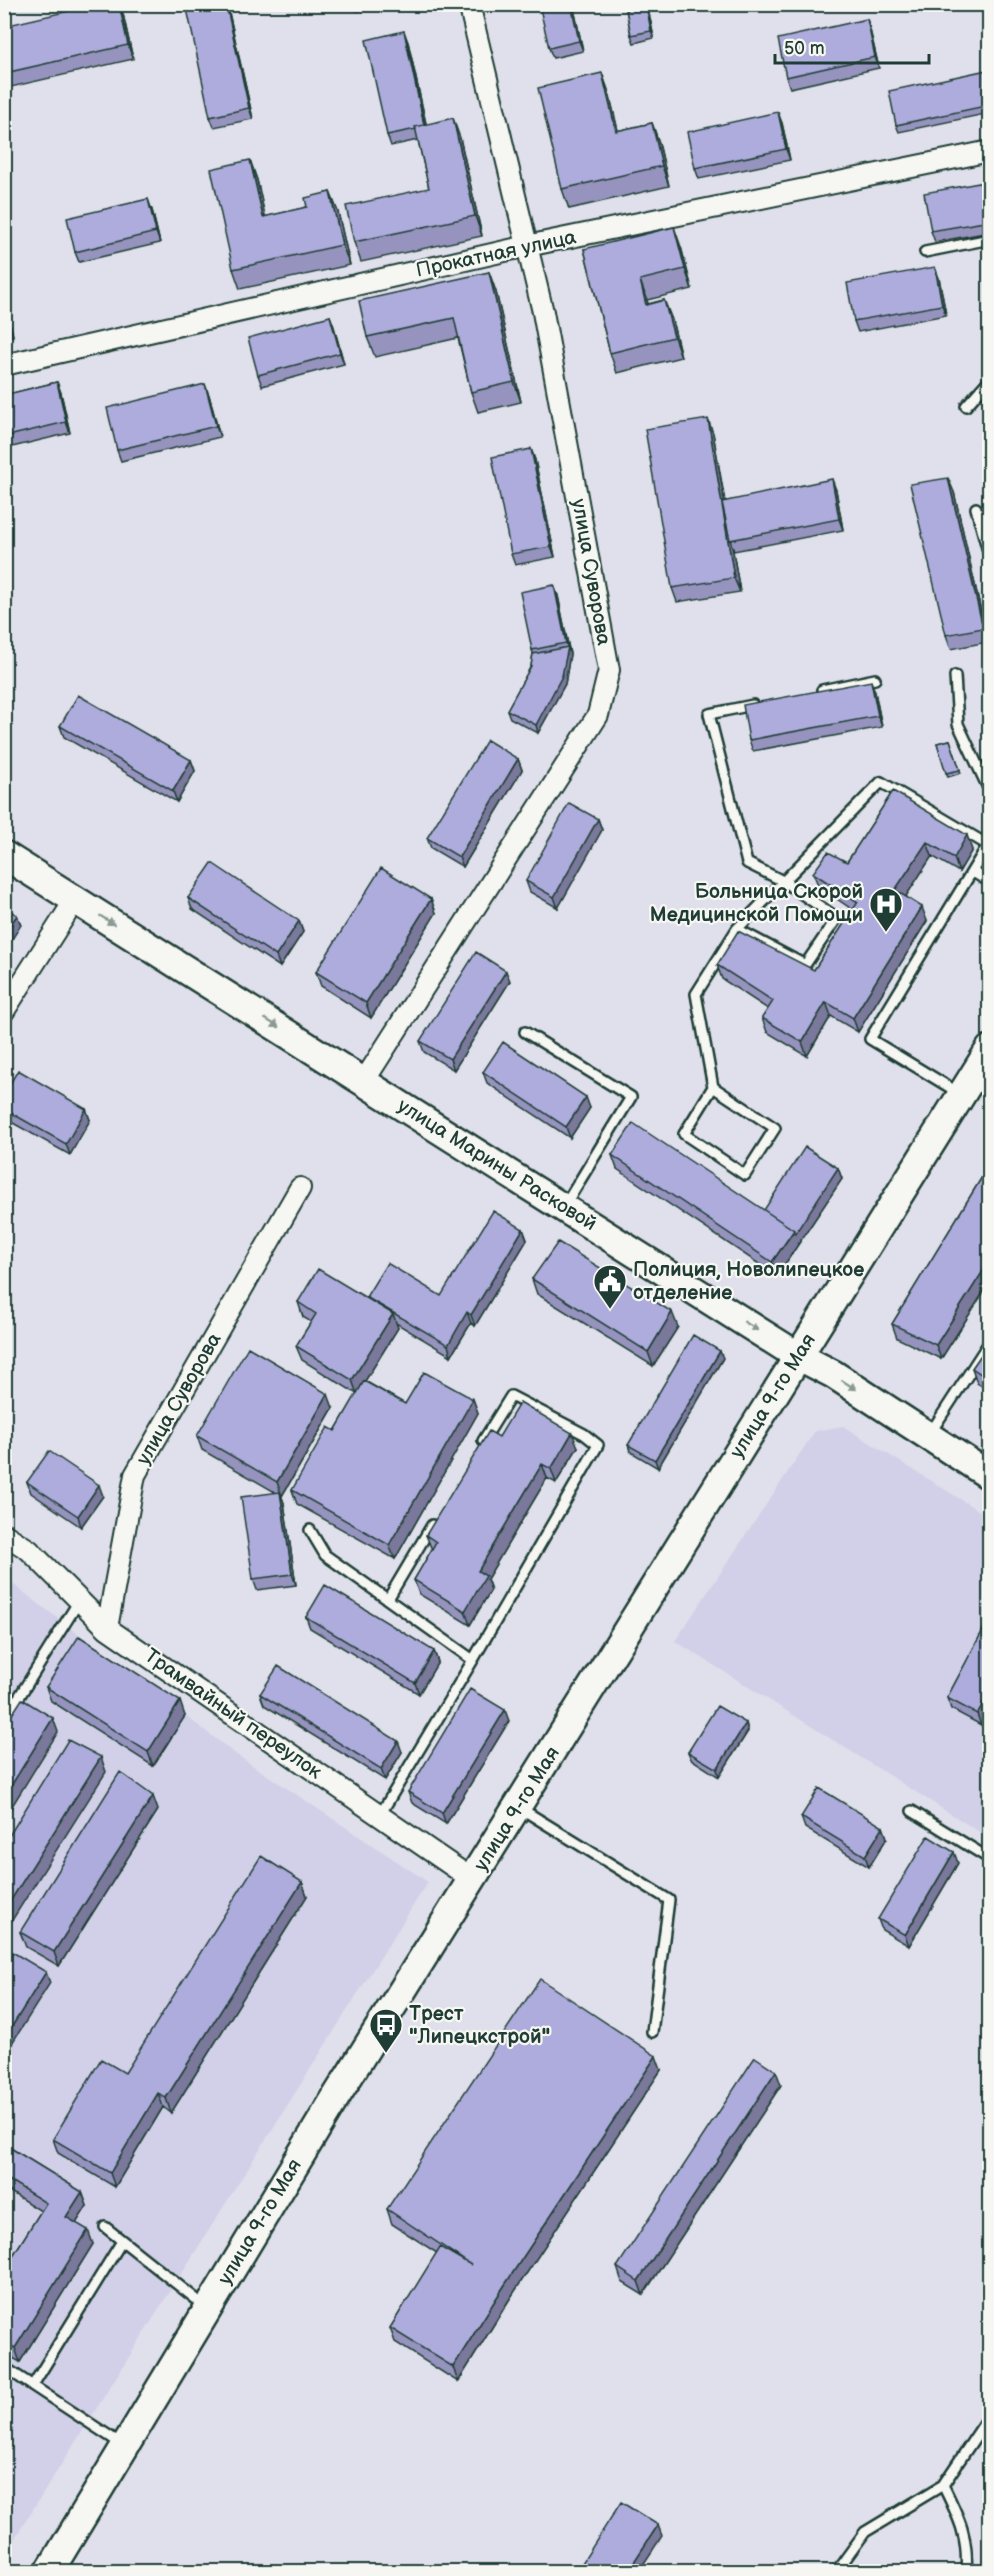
<svg xmlns="http://www.w3.org/2000/svg" width="994" height="2576" viewBox="0 0 994 2576" font-family="'Balsamiq Sans',sans-serif">
<style>
.built{fill:#d1d0e8}
.lines{fill:none;stroke-linecap:round;stroke-linejoin:round}
.lane-casing{stroke:#1f3d34;stroke-width:14}
.street-casing{stroke:#1f3d34;stroke-width:24}
.secondary-casing{stroke:#1f3d34;stroke-width:32}
.lane{stroke:#f6f6f2;stroke-width:9}
.street{stroke:#f6f6f2;stroke-width:20}
.secondary{stroke:#f6f6f2;stroke-width:27}
.wall{fill:#9694be;stroke:#1f3d34;stroke-width:1.5}
.shaded-wall{fill:#7a789b;stroke:#1f3d34;stroke-width:1.5}
.building{fill:#aeacdd;stroke:#1f3d34;stroke-width:1.5}
.oneway{fill:#8a9a93}
.labels{text-anchor:middle;dominant-baseline:central;stroke-width:4.5;stroke-linejoin:round;paint-order:stroke}
.street-label{font-size:20px;fill:#1f3d34;stroke:#f6f6f2}
.poi-label{font-size:20px;font-weight:bold;fill:#1f3d34;stroke:#f6f6f2;text-anchor:start}
</style>
<rect width="100%" height="100%" fill="#e0e0ec"/>
<filter id="ink" filterUnits="userSpaceOnUse"><feTurbulence type="fractalNoise" baseFrequency=".0167" numOctaves="2"/><feDisplacementMap in="SourceGraphic" scale="12" xChannelSelector="R" yChannelSelector="G"/><feConvolveMatrix kernelMatrix="1 2 1 2 8 2 1 2 1" color-interpolation-filters="sRGB"/></filter>
<g filter="url(#ink)">
<!-- built -->
<path class="built" d="M843 1426 989 1517V1838L675 1641 815 1431Z
M5 1578 237 1755 428 1882 5 2554Z"/>
<g class="lines">
<!-- lane casing -->
<g class="lane-casing">
<path id="lane" d="M925 252 990 239
M966 406 990 379
M976 508 990 558
M955 676 958 724 990 792
M822 690 875 679
M973 872 990 882
M737 929 805 965 837 918 783 881 747 863 709 714 753 705
M525 1032 631 1097 565 1205
M713 1087 775 1128 745 1175 684 1134 713 1087 696 994 737 929 881 782 988 845 870 1039 959 1093
M929 1435 990 1341
M310 1530 325 1555 473 1660 380 1815
M388 1599 432 1525
M473 1660 598 1445 584 1434 511 1396 483 1441
M4 1721 79 1601
M520 1808 669 1900 652 2032
M912 1811 990 1859
M105 2227 206 2307
M4 2367 123 2445
M33 2385 122 2241
M943 2485C958 2516 969 2536 966 2572
M836 2572 865 2532 943 2485 990 2415"/>
</g>
<!-- street casing -->
<g class="street-casing">
<path id="street" d="M4 365 527 246 990 151
M4 1011 75 900
M364 1081 598 715 609 670 543 312 469 4
M4 1534 29 1550 107 1628 473 1880
M107 1628 135 1475 300 1188"/>
</g>
<!-- secondary casing -->
<g class="secondary-casing">
<path id="secondary" d="M4 855 798 1356 833 1374 990 1476
M49 2572 334 2100 990 1049"/>
</g>
<!-- lane -->
<use href="#lane" class="lane"/>
<!-- street -->
<use href="#street" class="street"/>
<!-- secondary -->
<use href="#secondary" class="secondary"/>
</g>
<!-- wall -->
<path class="wall" d="M99 4H120L123 14 133 59 11 87 5 73Z
M227 4 253 119 214 127 210 117Z
M354 4H387L357 11Z
M573 4 583 51 553 58 549 48Z
M625 4H647L654 38 634 43 631 35Z
M867 19 870 30 879 68 790 88 786 77Z
M408 42 426 124 460 138 482 236 361 262 354 242 429 188 418 140 391 146 387 135Z
M987 70 990 79V113L899 132 896 125Z
M602 73 609 93 618 131 652 123 659 143 669 186 569 209 562 189Z
M782 123 790 160 699 179 695 168Z
M250 160 257 180 265 217 307 207 330 192 338 212 350 265 240 289 233 269Z
M990 181V232L935 242 931 231Z
M152 210 160 243 79 262 75 252Z
M681 247 692 289 647 300 648 304 664 300 672 320 681 357 617 373 610 353 584 249Z
M489 272 496 292 521 402 478 412 471 392 458 338 375 357 367 337Z
M939 278 946 315 858 332 854 321Z
M4 296 13 336 4 338Z
M330 316 334 327 344 364 262 386 258 375Z
M57 382 61 393 70 433 4 449V395Z
M209 395 220 437 121 461 117 450Z
M713 433 725 501 836 490 843 530 734 551 732 546 740 592 677 602 672 588Z
M531 449 535 460 555 557 515 565 511 554Z
M954 492 988 642 951 649 946 635Z
M558 596 570 654 565 684 538 733 510 718 507 710 531 666 533 653 532 650Z
M875 692 882 727 753 751 749 740Z
M60 726 191 760 195 771 177 802 64 737Z
M950 740 961 773 948 777 937 743Z
M518 759 522 770 463 867 431 848 427 838Z
M893 791 972 850 959 872 932 856 906 896 927 921 858 1032 831 1016 807 1056 767 1032 762 1018 768 1009 722 979 717 965 814 970 853 910 819 887 813 873 847 862Z
M598 819 602 830 558 908 530 892 526 881Z
M188 898 299 921 303 932 280 967 192 909Z
M431 899 436 913 371 1018 321 986 316 972Z
M510 981 454 1070 424 1052 420 1041Z
M483 1072 590 1108 570 1138 487 1083Z
M4 1094 86 1109 90 1120 70 1155 4 1118Z
M612 1155 764 1210 838 1168 842 1179 777 1276 617 1169Z
M990 1164V1282L941 1359 897 1338 892 1324Z
M523 1229 527 1240 475 1326 471 1323 451 1356 396 1323 398 1328 365 1381 405 1404 473 1399 478 1413 395 1559 297 1504 292 1490 335 1431 357 1394 302 1360 296 1346 311 1322 303 1317 298 1302 367 1299 366 1297 441 1296Z
M532 1279 678 1327 653 1366 537 1294Z
M990 1342V1391L977 1383 972 1368Z
M723 1358 658 1468 631 1452 628 1445Z
M333 1408 282 1496 281 1495 284 1503 296 1585 257 1590 253 1579 275 1492 202 1450 197 1436Z
M499 1437 578 1447 556 1483 547 1478 487 1579 491 1590 470 1625 419 1594 414 1580 432 1550 426 1535Z
M27 1482 103 1496 81 1527 31 1493Z
M306 1617 434 1651 438 1662 419 1694 310 1628Z
M990 1617V1709L981 1725 951 1709 947 1698Z
M46 1687 185 1716 153 1766 51 1701Z
M260 1694 402 1752 385 1780 264 1705Z
M509 1721 446 1824 412 1803 408 1792Z
M746 1723 748 1731 719 1777 691 1759 688 1752Z
M158 1810 59 1966 26 1947 20 1932Z
M801 1817 883 1827 887 1838 869 1867 805 1828Z
M958 1863 909 1946 882 1930 878 1919Z
M302 1882 307 1896 171 2113 163 2107 115 2187 58 2153 53 2139 125 2073Z
M661 2070 509 2300 458 2382 395 2342 390 2328 437 2253 392 2224 387 2209Z
M781 2085 643 2295 622 2282 617 2267Z
M4 2144 82 2192 87 2206 76 2223 93 2244 20 2362 4 2353V2270L41 2211 4 2188Z"/>
<!-- shaded-wall -->
<path class="shaded-wall" d="M119 4 123 14 133 59 128 45Z
M226 4H227L253 119 249 108Z
M571 4H573L583 51 579 41Z
M646 4H647L654 38 651 31Z
M867 19 870 30 879 68 875 57Z
M404 31 408 42 429 137 425 127Z
M602 73 609 93 623 151 616 131Z
M778 112 782 123 790 160 786 149Z
M453 118 460 138 482 236 475 216Z
M652 123 659 143 669 186 662 166Z
M250 160 257 180 270 237 263 217Z
M330 192 338 212 350 265 342 245Z
M148 199 152 210 160 243 156 232Z
M674 227 681 247 692 289 685 269Z
M935 267 939 278 946 315 942 305Z
M489 272 496 292 521 402 514 382Z
M640 280 647 300 653 325 646 305Z
M4 296 13 336 8 322 4 306Z
M664 300 672 320 681 357 674 337Z
M330 316 334 327 344 364 340 353Z
M57 382 61 393 70 433 66 422Z
M205 384 209 395 220 437 216 426Z
M708 419 713 433 731 540H730L732 546 740 592 734 578Z
M531 449 535 460 555 557 551 547Z
M948 478 954 492 988 642 983 628Z
M832 479 836 490 843 530 839 519Z
M554 585 558 596 570 654 566 643Z
M568 647 570 654 565 684 538 733 536 725Z
M871 681 875 692 882 727 878 716Z
M518 759 522 770 463 867 459 857Z
M191 760 195 771 177 802 173 791Z
M598 819 602 830 558 908 554 897Z
M967 835 972 850 959 872 954 858Z
M927 842 932 856 901 904 895 890Z
M431 899 436 913 371 1018 366 1003Z
M922 907 927 921 858 1032 853 1018Z
M17 915 21 925 4 952V935Z
M299 921 303 932 280 967 276 956Z
M506 971 510 981 454 1070 450 1059Z
M826 1002 831 1016 807 1056 802 1042Z
M586 1097 590 1108 570 1138 566 1127Z
M86 1109 90 1120 70 1155 66 1144Z
M838 1168 842 1179 777 1276 772 1262Z
M523 1229 527 1240 475 1326 471 1315Z
M990 1260V1282L941 1359 936 1345Z
M467 1312 471 1323 451 1356 448 1345Z
M672 1312 678 1327 653 1366 648 1352Z
M393 1314 398 1328 357 1394 352 1380Z
M720 1351 723 1358 658 1468 655 1460Z
M328 1394 333 1408 282 1496 277 1482Z
M473 1399 478 1413 395 1559 389 1545Z
M572 1433 578 1447 556 1483 551 1469Z
M542 1464 547 1478 487 1579 491 1590 470 1625 465 1611 478 1571Z
M99 1485 103 1496 81 1527 78 1516Z
M280 1492 284 1503 296 1585 292 1574Z
M434 1651 438 1662 419 1694 415 1683Z
M990 1691V1709L981 1725 977 1714Z
M180 1701 185 1716 153 1766 148 1752Z
M505 1710 509 1721 446 1824 442 1813Z
M53 1718 58 1732 4 1819V1797Z
M746 1723 748 1731 719 1777 717 1769Z
M398 1741 402 1752 385 1780 381 1769Z
M101 1757 106 1772 4 1933V1911Z
M153 1796 158 1810 59 1966 54 1952Z
M883 1827 887 1838 869 1867 865 1856Z
M954 1852 958 1863 909 1946 905 1935Z
M302 1882 307 1896 171 2113 166 2098Z
M46 1972 50 1983 4 2056V2039Z
M656 2056 661 2070 509 2300 458 2382 453 2367 504 2286Z
M776 2071 781 2085 643 2295 638 2281Z
M158 2093 163 2107 115 2187 110 2173Z
M82 2192 87 2206 71 2231 66 2217Z
M88 2230 93 2244 20 2362 15 2348Z
M658 2525 662 2536 639 2571H628Z"/>
<!-- building -->
<path class="building" d="M99 4H119L128 45 5 73 4 69V26Z
M186 4H226L249 108 210 117Z
M539 4H571L579 41 549 48Z
M625 4H646L651 31 631 35Z
M867 19 875 57 786 77 778 39Z
M404 31 424 125 415 127 416 129 387 135 366 40Z
M987 70 990 84V105L896 125 889 91Z
M602 73 616 131 652 123 662 166 562 189 538 88Z
M778 112 786 149 695 168 687 132Z
M453 118 475 216 354 242 346 206 429 188 415 127Z
M250 160 263 217 307 207 305 198 330 192 342 245 233 269 211 169Z
M990 181V221L931 231 924 193Z
M148 199 156 232 75 252 67 218Z
M674 227 685 269 640 280 646 305 664 300 674 337 610 353 584 249Z
M935 267 942 305 854 321 847 283Z
M489 272 514 382 471 392 454 318 367 337 359 301Z
M4 306 8 322 4 323Z
M330 316 340 353 258 375 248 338Z
M57 382 66 422 4 437V395Z
M205 384 216 426 117 450 107 408Z
M708 419 734 578 672 588 645 429Z
M531 449 551 547 511 554 492 457Z
M948 478 983 628 946 635 910 484Z
M832 479 839 519 730 540 722 502Z
M554 585 566 643 532 650 520 592Z
M568 647 562 676 536 725 507 710 531 666 533 654Z
M871 681 878 716 749 740 743 705Z
M78 695 191 760 173 791 60 726Z
M487 740 518 759 459 857 427 838Z
M950 740 960 770 946 773 937 743Z
M893 791 967 835 954 858 927 842 895 890 922 907 853 1018 826 1002 802 1042 762 1018 773 1001 717 965 738 931 814 970 858 902 813 873 828 852 847 862Z
M569 803 598 819 554 897 526 881Z
M212 863 299 921 276 956 188 898Z
M381 868 431 899 366 1003 316 972Z
M4 907 17 915 4 935Z
M476 952 506 971 450 1059 420 1041Z
M503 1042 586 1097 566 1127 483 1072Z
M18 1070 86 1109 66 1144 4 1109V1094Z
M633 1123 794 1230 772 1262 612 1155Z
M805 1147 838 1168 795 1234 794 1230 764 1210Z
M990 1164V1260L936 1345 892 1324Z
M493 1211 523 1229 471 1315 467 1312 448 1345 366 1297 387 1263 441 1296Z
M558 1242 672 1312 648 1352 532 1279Z
M318 1269 393 1314 352 1380 296 1346 316 1314 298 1302Z
M693 1335 720 1351 655 1460 628 1445Z
M990 1342V1380L972 1368Z
M248 1347 328 1394 277 1482 197 1436Z
M424 1372 473 1399 389 1545 292 1490 328 1427 335 1431 364 1381 405 1404Z
M520 1402 572 1433 551 1469 542 1464 478 1571 486 1576 465 1611 414 1580 436 1542 426 1535 489 1431 499 1437Z
M49 1451 99 1485 78 1516 27 1482Z
M280 1492 292 1574 253 1579 241 1497Z
M325 1585 434 1651 415 1683 306 1617Z
M990 1617V1691L977 1714 947 1698Z
M79 1636 180 1701 148 1752 46 1687Z
M278 1666 398 1741 381 1769 260 1694Z
M470 1689 505 1710 442 1813 408 1792Z
M22 1699 53 1718 4 1797V1727Z
M717 1706 746 1723 717 1769 688 1752Z
M68 1740 101 1757 4 1911V1844Z
M120 1772 153 1796 54 1952 20 1932Z
M819 1788 883 1827 865 1856 801 1817Z
M928 1836 954 1852 905 1935 878 1919Z
M261 1856 302 1882 166 2098 158 2093 110 2173 53 2139 101 2059 125 2073Z
M4 1947 46 1972 4 2039Z
M540 1979 656 2056 504 2286 453 2367 390 2328 440 2247 471 2265 387 2209Z
M755 2057 776 2071 638 2281 617 2267Z
M4 2144 82 2192 66 2217 88 2230 15 2348 4 2342V2270L46 2203 4 2177Z
M621 2502 658 2525 628 2571H577Z"/>
<!-- one-way arrows -->
<defs><path id="oneway-solid" d="M-6-.8H1V-3.2L6.5 0L1 3.2V.8H-6Z" transform="scale(1.5)"/></defs>
<g class="oneway">
<use href="#oneway-solid" transform="translate(107 920) rotate(32)"/>
<use href="#oneway-solid" transform="translate(272 1023) rotate(32)"/>
<use href="#oneway-solid" transform="translate(751 1326) rotate(32)"/>
<use href="#oneway-solid" transform="translate(849 1385) rotate(33)"/>
</g>
</g>
<!-- icons -->
<defs>
<g id="hospital-pin" transform="scale(1.725)"><path d="M0 17L-7.5 6A9.5 9.5 0 1 1 7.5 6Z" fill="#1f3d34" stroke="#f6f6f2"/><path d="M-5-5h3v3.5h4V-5h3V5h-3V1.5h-4V5h-3Z" fill="#fff"/></g>
<g id="civic-pin" transform="scale(1.725)"><path d="M0 17L-7.5 6A9.5 9.5 0 1 1 7.5 6Z" fill="#1f3d34" stroke="#f6f6f2"/><path d="M-.6-6.5H3V-4.5H.6V-3L4-1V1h2V6H-6V1h2V-1L-.6-3ZM-1.2 2.5V6h2.4V2.5Z" fill="#fff"/></g>
<g id="bus-pin" transform="scale(1.725)"><path d="M0 17L-7.5 6A9.5 9.5 0 1 1 7.5 6Z" fill="#1f3d34" stroke="#f6f6f2"/><path d="M-5-6H5V4H4V6H2V4H-2V6H-4V4H-5ZM-3.5-4V0h7V-4ZM-3.5 1.2v1.5H-2V1.2ZM2 1.2v1.5H3.5V1.2Z" fill="#fff"/></g>
</defs>
<g fill-rule="evenodd">
<use href="#hospital-pin" x="886" y="904"/>
<use href="#civic-pin" x="610" y="1281"/>
<use href="#bus-pin" x="386" y="2025"/>
</g>
<g class="labels">
<!-- street labels -->
<g class="street-label">
<text transform="translate(496 254) rotate(-12)">Прокатная улица</text>
<text transform="translate(591 572) rotate(80)">улица Суворова</text>
<text transform="translate(497 1165) rotate(32)">улица Марины Расковой</text>
<text transform="translate(773 1396) rotate(-58)">улица 9-го Мая</text>
<text transform="translate(179 1399) rotate(-60)">улица Суворова</text>
<text transform="translate(233 1714) rotate(35)">Трамвайный переулок</text>
<text transform="translate(517 1809) rotate(-58)">улица 9-го Мая</text>
<text transform="translate(260 2222) rotate(-59)">улица 9-го Мая</text>
</g>
<!-- poi labels -->
<g class="poi-label">
<text x="863" y="892" text-anchor="end">Больница Скорой<tspan x="863" dy="23">Медицинской Помощи</tspan></text>
<text x="633" y="1270">Полиция, Новолипецкое<tspan x="633" dy="23">отделение</tspan></text>
<text x="409" y="2014">Трест<tspan x="409" dy="23">"Липецкстрой"</tspan></text>
</g>
</g>
<!-- margin -->
<rect width="994" height="2576" fill="none" stroke="#f6f6f2" stroke-width="24"/>
<rect x="12" y="12" width="970" height="2552" fill="none" stroke="#1f3d34" stroke-width="2" filter="url(#ink)"/>
<!-- scale -->
<path d="M775 54v9h154v-9" fill="none" stroke="#1f3d34" stroke-width="3"/>
<text x="784" y="54" font-size="18" fill="#1f3d34" stroke="#f6f6f2" stroke-width="4.5" paint-order="stroke">50 m</text>
</svg>
